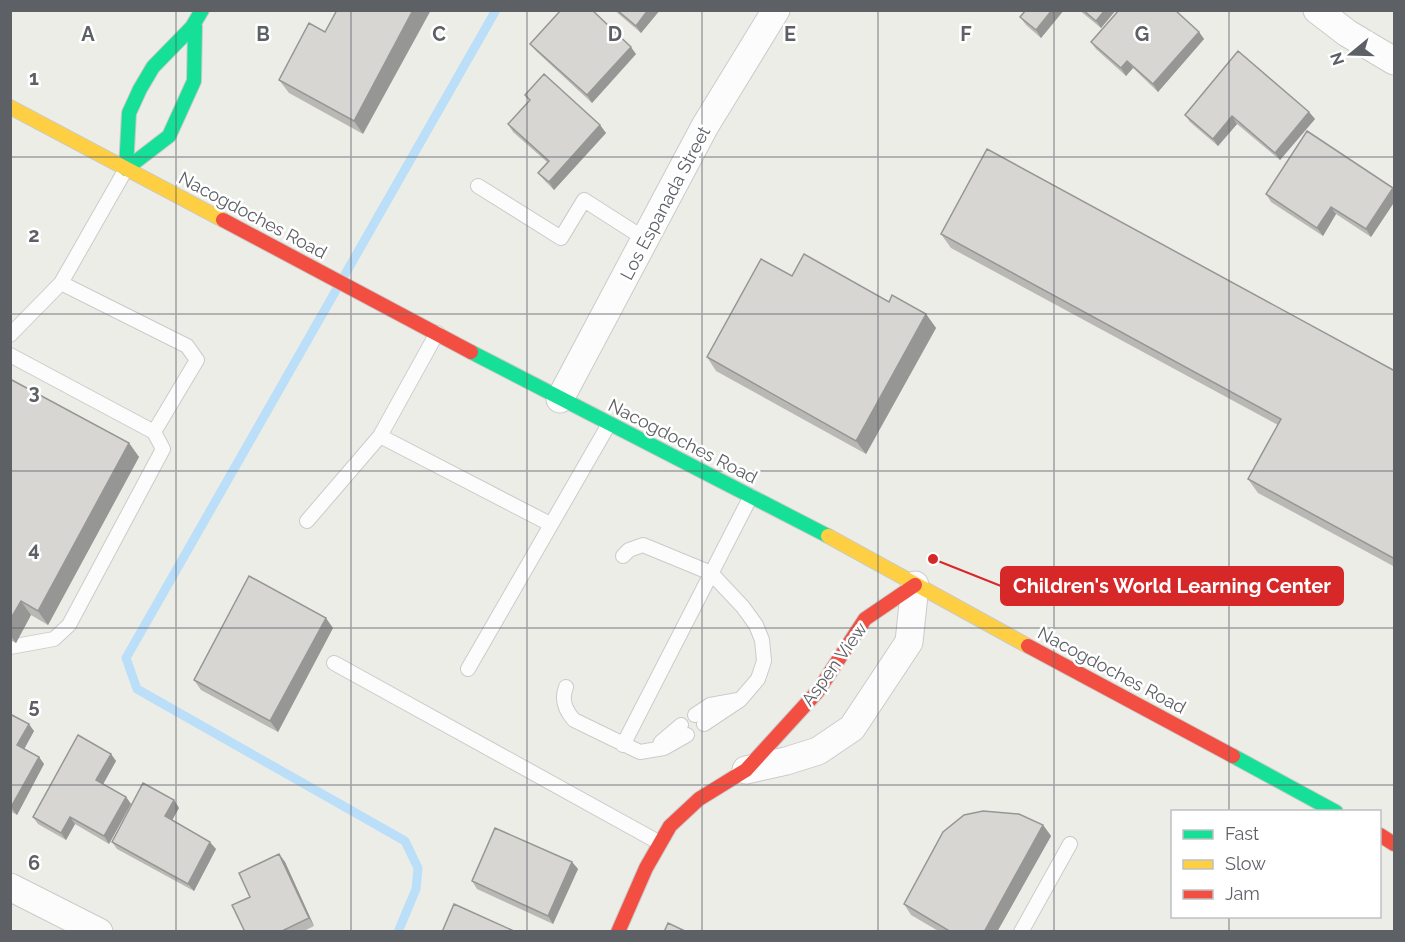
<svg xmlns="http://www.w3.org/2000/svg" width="1405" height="942" viewBox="0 0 1405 942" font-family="Raleway,sans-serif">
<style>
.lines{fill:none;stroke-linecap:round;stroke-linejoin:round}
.stream{stroke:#bbdff8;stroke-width:9}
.lane-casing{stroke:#cacbca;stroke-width:16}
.street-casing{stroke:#cacbca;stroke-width:29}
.fast-casing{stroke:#c9cac8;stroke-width:16}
.slow-casing{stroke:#c9cac8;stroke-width:16}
.jam-casing{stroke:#c9cac8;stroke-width:16}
.lane{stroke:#fcfcfc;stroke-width:14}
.street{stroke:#fcfcfc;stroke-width:27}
.fast{stroke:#16e098;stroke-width:14}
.slow{stroke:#ffcf43;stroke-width:14}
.jam{stroke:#f24e42;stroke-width:14}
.wall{fill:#b9b8b5}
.shaded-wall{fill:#969694}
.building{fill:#d7d6d3;stroke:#969694;stroke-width:1.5}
.grid{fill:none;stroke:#5d6166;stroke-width:1.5;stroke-opacity:0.55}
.labels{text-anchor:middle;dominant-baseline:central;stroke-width:5;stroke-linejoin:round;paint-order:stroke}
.street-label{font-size:18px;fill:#5d6166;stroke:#fff}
.grid-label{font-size:20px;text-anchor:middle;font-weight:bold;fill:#5d6166;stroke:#fff;stroke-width:5;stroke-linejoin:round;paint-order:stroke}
.leader{fill:none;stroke:#d62828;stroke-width:2}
.callout-dot{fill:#d62828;stroke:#fff;stroke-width:2}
.callout{fill:#d62828;stroke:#d62828;stroke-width:2}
.callout-label{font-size:20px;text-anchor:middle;font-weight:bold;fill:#fff}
</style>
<rect width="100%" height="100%" fill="#edede8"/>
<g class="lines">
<!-- stream -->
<path class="stream" d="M398 932 416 889 418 868 405 841 137 689 126 658 496 10"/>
<!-- lane casing -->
<g class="lane-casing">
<path id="lane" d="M478 186 561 238 584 200 645 239
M437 333 380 436 550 524
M10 335 61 283
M10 355 154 432
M307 521 380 436
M623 556 629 550 643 545 711 573 743 607 756 625 762 640 764 661 758 679 740 700 704 724
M10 647 54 639 69 625 163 449 154 432 197 360 187 346 61 283 126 169
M334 663 660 843
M468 669 609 424
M566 687C561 700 565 710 574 720L640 752 664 748 687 735
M695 715 710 705 738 700
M623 745 751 496
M659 747 661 742 681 725
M1021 932 1070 844"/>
</g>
<!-- street casing -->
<g class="street-casing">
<path id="street" d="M1317 10 1347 33 1394 61
M560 399 705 126 776 10
M746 770 786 761 818 751 852 728 909 642 915 585
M10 887 99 932"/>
</g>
<!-- fast casing -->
<g class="fast-casing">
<path id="fast" d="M126 169 129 113 140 89 153 67 192 27 202 10
M126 169 169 136 194 81 195 26
M471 352 828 536
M1233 756 1336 812"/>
</g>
<!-- slow casing -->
<g class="slow-casing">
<path id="slow" d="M10 107 223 220
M828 536 1028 646"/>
</g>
<!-- jam casing -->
<g class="jam-casing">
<path id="jam" d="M223 220 471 352
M1028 646 1233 756
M1380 835 1394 844
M618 932 646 868 670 826 699 799 746 770 818 691 865 619 915 585"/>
</g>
<!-- lane -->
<use href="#lane" class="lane"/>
<!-- street -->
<use href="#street" class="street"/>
<!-- fast -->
<use href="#fast" class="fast"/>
<!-- slow -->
<use href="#slow" class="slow"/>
<!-- jam -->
<use href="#jam" class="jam"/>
</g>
<!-- wall -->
<path class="wall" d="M614 10H660L641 33Z
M1024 10H1064L1041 38 1026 25 1020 17 1025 11Z
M1079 10H1116L1101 28Z
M325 32 363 134 289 93 279 80Z
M1199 32 1204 39 1158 92 1133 68 1126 76 1096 49 1091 42Z
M530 44 636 54 592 103 536 51Z
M525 95 600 125 606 133 554 190 544 180 538 173 547 162 513 132 508 124 529 101Z
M1309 112 1315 119 1280 160 1237 124 1218 146 1190 122 1185 115Z
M1393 188 1395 190V201L1371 237 1336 214 1323 236 1271 202 1266 194Z
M941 234 1395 371V567L1258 493 1248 479 1278 425 951 248Z
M792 276 889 302 926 314 936 328 866 454 716 371 707 357Z
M10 379 129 443 139 457 48 625 31 615 16 643 10 640Z
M333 628 278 732 201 690 194 680Z
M10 714 34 731 24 749 39 757 44 764 17 815 10 811Z
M111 754 116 761 103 784 126 797 131 804 109 844 75 824 66 840 38 824 33 817Z
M174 800 179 808 172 820 216 849 194 891 117 849 112 842Z
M1043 825 1051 836 997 932H940L911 915 904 904Z
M279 854 285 862 314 926 302 932H245L250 897Z
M572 862 578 869 553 924 477 889 472 881Z"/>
<!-- shaded-wall -->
<path class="shaded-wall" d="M413 10H431L363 134 354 121Z
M648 10H660L641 33 636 26Z
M1052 10H1064L1041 38 1036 30Z
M1105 10H1116L1101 28 1096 21Z
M1199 32 1204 39 1158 92 1153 84Z
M631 47 636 54 592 103 587 95Z
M1127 61 1133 68 1126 76 1121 68Z
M1309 112 1315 119 1280 160 1275 153Z
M1232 116 1237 124 1218 146 1213 139Z
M600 125 606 133 554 190 549 182Z
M1393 188 1395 190V201L1371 237 1366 229Z
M1331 207 1336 214 1323 236 1317 228Z
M926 314 936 328 866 454 856 441Z
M129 443 139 457 48 625 38 611Z
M21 601 31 615 16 643 10 635V620Z
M326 618 333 628 278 732 270 721Z
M29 724 34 731 22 753 17 745Z
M111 754 116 761 101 788 96 780Z
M39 757 44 764 17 815 11 807Z
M126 797 131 804 109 844 104 836Z
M174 800 179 808 170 824 165 816Z
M70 817 75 824 66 840 61 833Z
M1043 825 1051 836 997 932H984Z
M210 842 216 849 194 891 188 884Z
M279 854 285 862 314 926 309 918Z
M572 862 578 869 553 924 548 916Z"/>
<!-- building -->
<path class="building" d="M337 10H413L354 121 279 80 309 23 325 32Z
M561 10H592L631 47 587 95 530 44Z
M617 10H648L636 26Z
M1026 10H1052L1036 30 1020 17Z
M1083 10H1105L1096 21Z
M1119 10H1175L1199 32 1153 84 1127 61 1121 68 1091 42Z
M1238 51 1309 112 1275 153 1232 116 1213 139 1185 115Z
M544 74 600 125 549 182 538 173 549 161 508 124 530 100 525 95Z
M1307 131 1393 188 1366 229 1331 207 1317 228 1266 194Z
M987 149 1395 371V559L1248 479 1281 419 941 234Z
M804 254 889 302 892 295 926 314 856 441 707 357 761 259 792 276Z
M10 379 129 443 38 611 21 601 10 620Z
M249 576 326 618 270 721 194 680Z
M10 714 29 724 17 745 39 757 11 807H10Z
M78 735 111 754 96 780 126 797 104 836 70 817 61 833 33 817Z
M143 783 174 800 165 816 210 842 188 884 112 842Z
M983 811 1019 814 1043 825 984 932H951L904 904 943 832 964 815Z
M495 828 572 862 548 916 472 881Z
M279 854 309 918 280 932H245L232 905 250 897 239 873Z
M454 904 516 932H442Z
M668 923 687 932H664Z"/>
<!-- grid -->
<path class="grid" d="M176 10V932M351 10V932M527 10V932M702 10V932M878 10V932M1054 10V932M1229 10V812M10 157H1394M10 314H1394M10 471H1394M10 628H1394M10 785H1394M1229 916V932"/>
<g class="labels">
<!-- street labels -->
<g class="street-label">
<text transform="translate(665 203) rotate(-62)">Los Espanada Street</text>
<text transform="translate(253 215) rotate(28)">Nacogdoches Road</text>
<text transform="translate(683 441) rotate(27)">Nacogdoches Road</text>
<text transform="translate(834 664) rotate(-54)">Aspen View</text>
<text transform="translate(1112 670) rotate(28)">Nacogdoches Road</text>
</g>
</g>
<g class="grid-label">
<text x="88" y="41">A</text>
<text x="263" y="41">B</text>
<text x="439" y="41">C</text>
<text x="615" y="41">D</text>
<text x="790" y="41">E</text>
<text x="966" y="41">F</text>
<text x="1142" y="41">G</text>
<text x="34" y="85">1</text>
<text x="34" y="242">2</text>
<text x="34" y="399">3</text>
<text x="34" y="556">4</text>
<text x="34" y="713">5</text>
<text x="34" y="870">6</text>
</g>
<!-- callouts -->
<path class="leader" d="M933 559L1001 586"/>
<circle class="callout-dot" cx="933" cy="559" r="6"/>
<rect class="callout" x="1001" y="567" width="342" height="38" rx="6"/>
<g class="callout-label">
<text x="1172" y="593">Children's World Learning Center</text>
</g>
<!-- border -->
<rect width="1405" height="942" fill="none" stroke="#5d6166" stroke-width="24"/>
<!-- legend -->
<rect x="1171" y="810" width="210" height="108" fill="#ffffff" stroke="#bec0c2" stroke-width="1.5"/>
<rect x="1183" y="830" width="30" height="9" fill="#16e098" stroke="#bec0c2" stroke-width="1.5"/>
<text x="1225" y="840" font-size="18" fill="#5d6166">Fast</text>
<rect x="1183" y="860" width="30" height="9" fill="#ffcf43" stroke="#bec0c2" stroke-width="1.5"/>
<text x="1225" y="870" font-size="18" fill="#5d6166">Slow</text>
<rect x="1183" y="890" width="30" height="9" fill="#f24e42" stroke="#bec0c2" stroke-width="1.5"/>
<text x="1225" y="900" font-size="18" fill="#5d6166">Jam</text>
<!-- north arrow -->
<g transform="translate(1351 54) rotate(251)" stroke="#ffffff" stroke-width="4.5" paint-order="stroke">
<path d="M0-4.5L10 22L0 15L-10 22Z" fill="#5d6166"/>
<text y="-9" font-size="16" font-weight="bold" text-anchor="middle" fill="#5d6166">N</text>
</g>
</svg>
